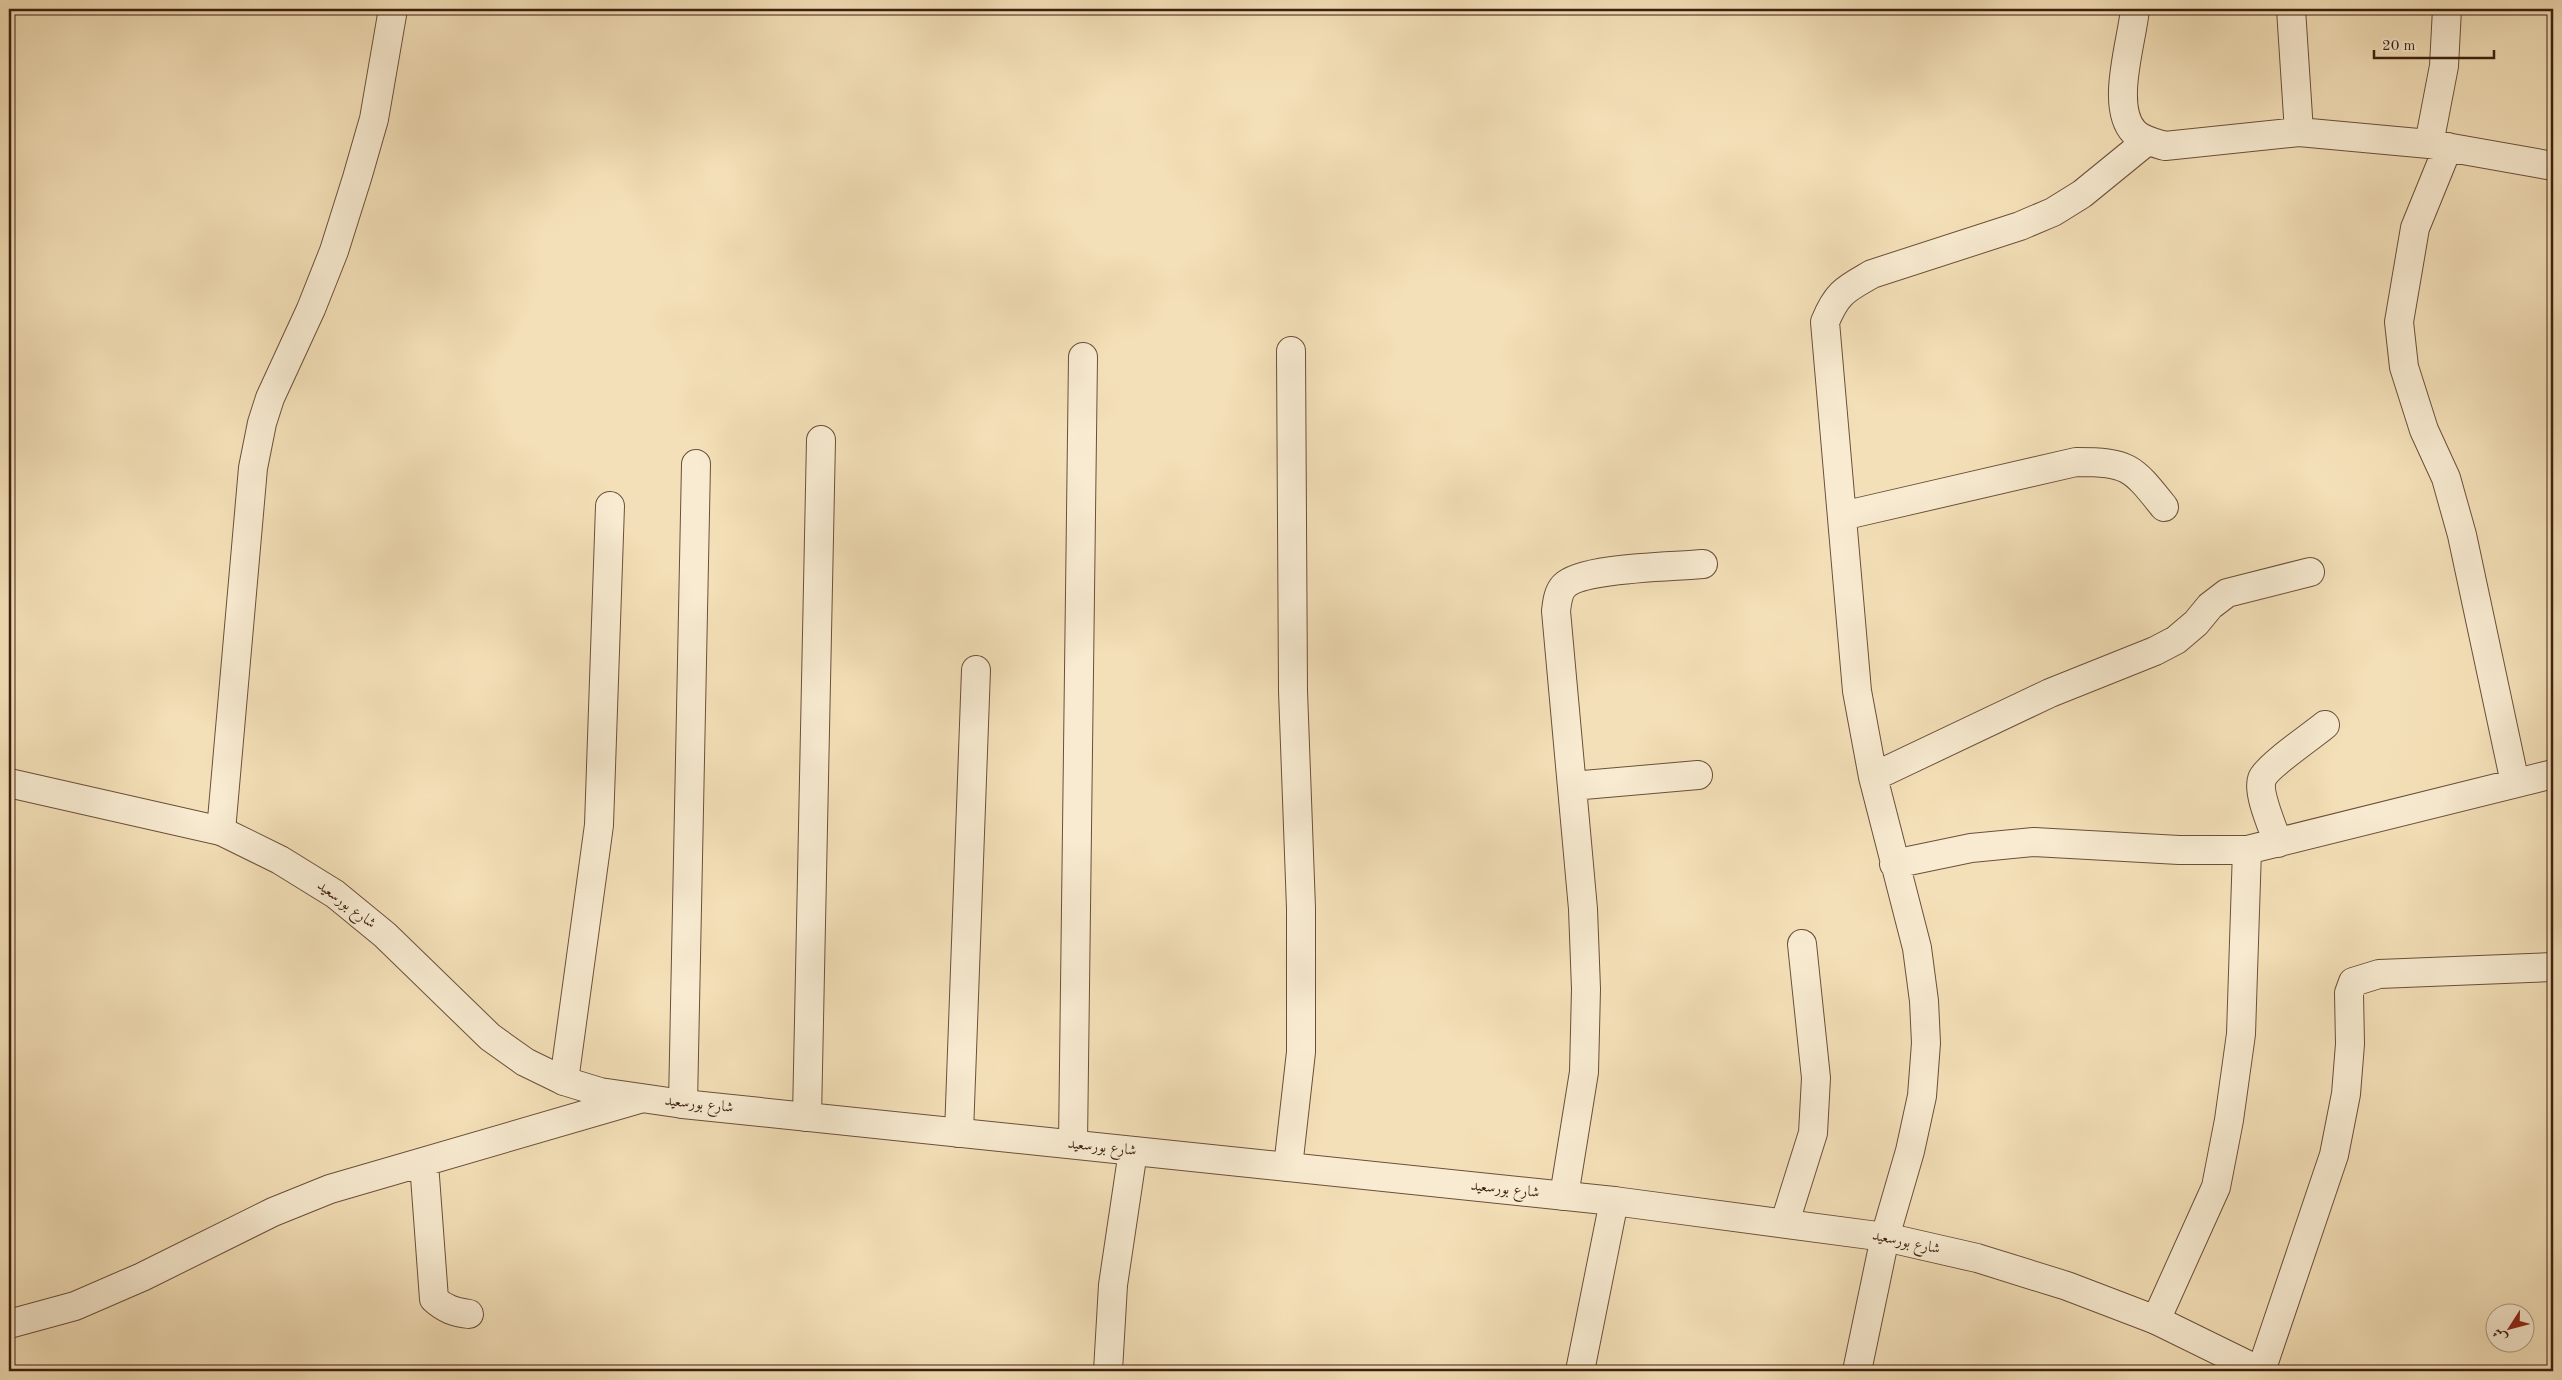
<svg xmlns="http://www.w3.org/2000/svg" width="2562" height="1380" viewBox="0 0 2562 1380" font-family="'Old Standard TT',Amiri,serif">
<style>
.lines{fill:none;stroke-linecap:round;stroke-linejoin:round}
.minor-casing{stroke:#6b4f3a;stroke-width:30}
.tertiary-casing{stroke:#6b4f3a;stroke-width:30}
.minor{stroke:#f8ebd1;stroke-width:28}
.tertiary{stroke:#f8ebd1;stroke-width:28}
.labels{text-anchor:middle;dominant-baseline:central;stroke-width:4;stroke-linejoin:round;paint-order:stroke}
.street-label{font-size:15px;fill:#3d1f10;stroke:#f8ebd1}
</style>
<rect width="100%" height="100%" fill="#f4e0b8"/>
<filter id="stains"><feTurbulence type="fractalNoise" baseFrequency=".004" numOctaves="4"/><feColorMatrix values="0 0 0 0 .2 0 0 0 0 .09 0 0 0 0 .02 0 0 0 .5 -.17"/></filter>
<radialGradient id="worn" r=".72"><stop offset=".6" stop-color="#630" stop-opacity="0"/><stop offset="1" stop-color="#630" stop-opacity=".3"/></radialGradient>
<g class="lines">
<!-- minor casing -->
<g class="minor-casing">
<path id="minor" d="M2135 9C2132 42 2110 106 2134 132 2141 140 2155 143 2165 146L2299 132 2429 144 2553 166
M2291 9 2299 132
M2429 144 2444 66 2447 9
M2448 147 2415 228 2399 322 2404 367 2424 430 2446 478 2462 535 2515 783
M1842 516 2076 462C2129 462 2132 467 2164 507
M1873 777 2050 693 2155 651 2176 640 2196 623 2210 606 2227 593 2310 572
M1572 786 1698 775
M221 831 253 468 262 423 270 398 311 309 334 251 357 178 374 119 393 9
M2278 843C2273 828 2257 793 2262 779 2266 767 2313 735 2325 725
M1894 864 1971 848 2034 842 2179 850H2247L2553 774
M564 1081 599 825 610 506
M683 1104 696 464
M807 1117 821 440
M959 1133 976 670
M1073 1144 1083 357
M424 1163 434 1299C445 1309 454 1312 469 1314
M1288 1167 1301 1052V908L1293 691 1291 351
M1564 1196 1584 1072 1586 989 1583 909 1556 611C1557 603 1558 592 1564 586 1582 567 1674 567 1703 564
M1785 1222 1813 1133 1816 1078 1802 944
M2156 1320 2216 1187 2229 1120 2241 1034 2247 850
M9 1324 75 1306 142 1277 273 1212 330 1189 639 1099
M1108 1371 1113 1285 1133 1151
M1580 1371 1614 1201
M1857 1371 1885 1237 1910 1151 1922 1096 1926 1043 1924 1001 1917 948 1873 777 1857 691 1825 322C1837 292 1846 289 1872 274L2020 226 2053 212 2082 194 2147 141
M2261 1371 2334 1155 2346 1094 2350 1044 2349 993 2353 982 2379 974 2553 967"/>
</g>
<!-- tertiary casing -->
<g class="tertiary-casing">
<path id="tertiary" d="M9 783 221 831 280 860 335 894 385 935 490 1037 525 1062 564 1081 600 1092 683 1104 1614 1201 1885 1237 1977 1258 2067 1286 2156 1320 2260 1371"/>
</g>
<!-- minor -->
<use href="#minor" class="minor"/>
<!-- tertiary -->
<use href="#tertiary" class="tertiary"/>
</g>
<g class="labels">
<!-- street labels -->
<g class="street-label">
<text transform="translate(346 905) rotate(37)">شارع بورسعيد</text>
<text transform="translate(699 1105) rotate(6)">شارع بورسعيد</text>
<text transform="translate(1102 1148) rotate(6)">شارع بورسعيد</text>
<text transform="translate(1505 1190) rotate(6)">شارع بورسعيد</text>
<text transform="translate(1906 1243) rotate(12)">شارع بورسعيد</text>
</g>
</g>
<!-- margin -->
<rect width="2562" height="1380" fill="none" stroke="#f4e0b8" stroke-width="30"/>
<rect x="10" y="10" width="2542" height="1360" fill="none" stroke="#3d1f10" stroke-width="2.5"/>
<rect x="15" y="15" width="2532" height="1350" fill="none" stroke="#3d1f10"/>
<!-- north arrow -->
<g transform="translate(2510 1328) rotate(234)"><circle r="24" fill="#f8ebd1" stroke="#ad9984"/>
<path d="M0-4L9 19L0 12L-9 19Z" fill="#8f2418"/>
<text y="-8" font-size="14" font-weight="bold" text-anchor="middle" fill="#3d1f10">ش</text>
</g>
<!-- scale -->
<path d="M2374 50v8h120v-8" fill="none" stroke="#3d1f10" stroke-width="2.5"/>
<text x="2382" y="50" font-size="15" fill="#3d1f10" stroke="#f8ebd1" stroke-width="4" paint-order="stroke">20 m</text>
<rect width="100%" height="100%" filter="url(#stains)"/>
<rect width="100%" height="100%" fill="url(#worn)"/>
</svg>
